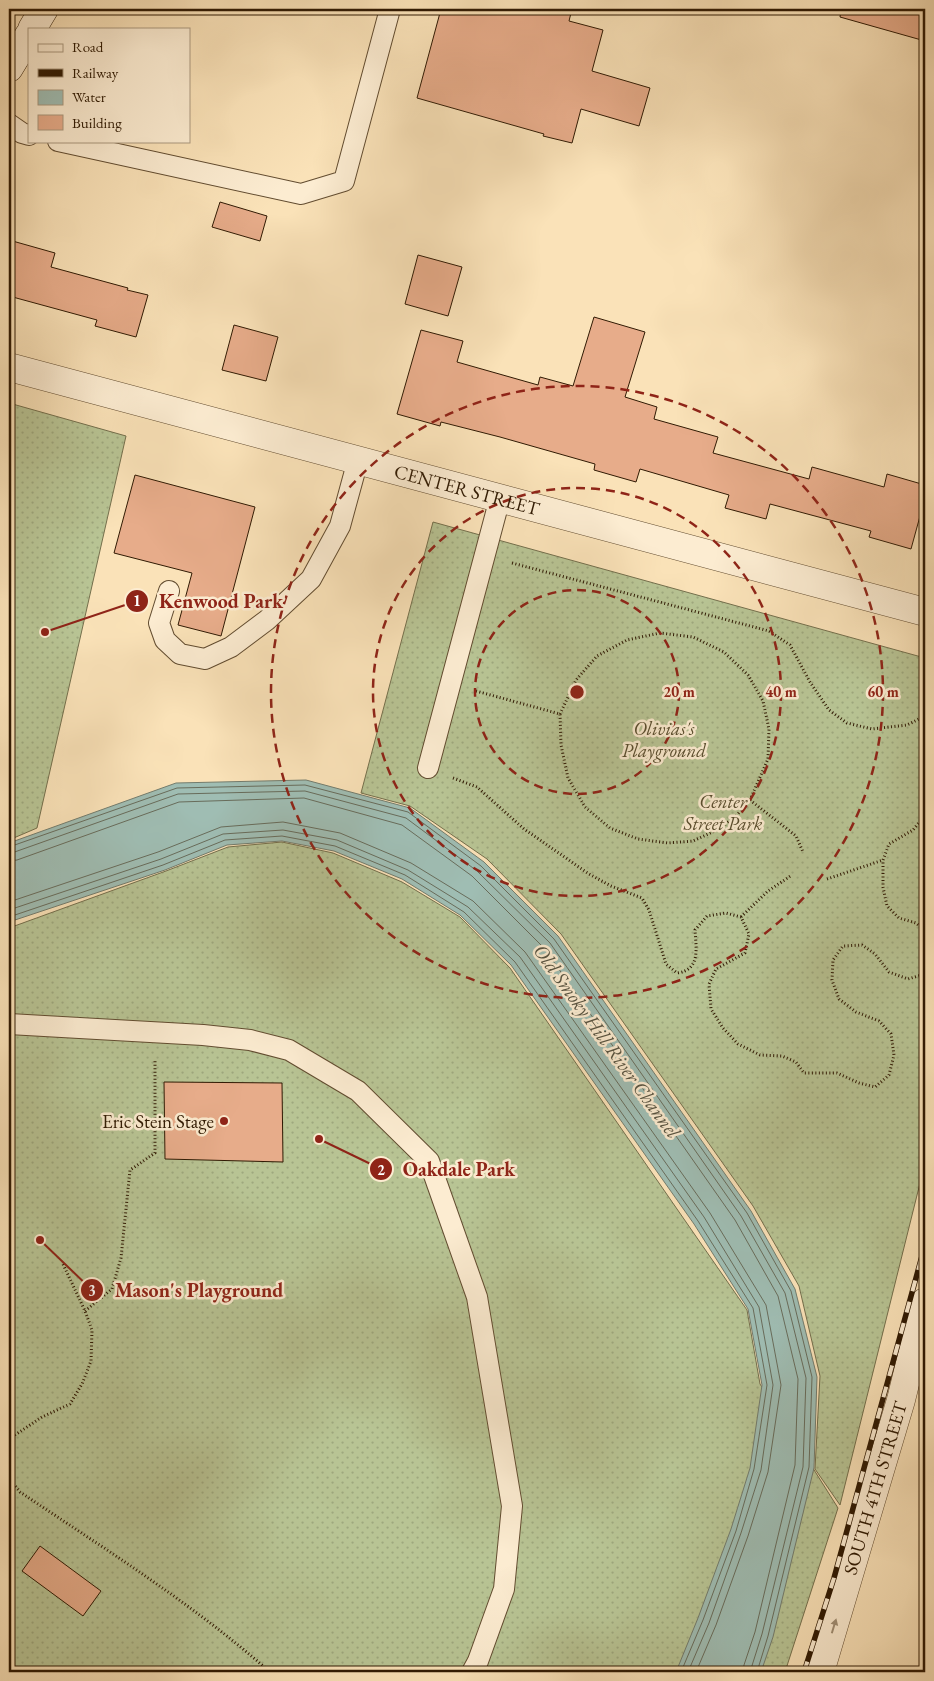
<svg xmlns="http://www.w3.org/2000/svg" width="934" height="1681" viewBox="0 0 934 1681" font-family="'EB Garamond',serif">
<style>
.grass{fill:url(#grass-dots);stroke:#746f4c}
.water{fill:#9fbdb3;stroke:#737c6d}
.lines{fill:none;stroke-linecap:round;stroke-linejoin:round}
.shore{stroke:#686c5b;stroke-width:1}
.building{fill:#e7ac8a;stroke:#301a03}
.lane-casing{stroke:#624c30;stroke-width:22}
.street-casing{stroke:#624c30;stroke-width:29}
.secondary-casing{stroke:#301a03;stroke-width:29}
.path{stroke:#301a03;stroke-width:3;stroke-dasharray:1 2.5;stroke-linecap:butt}
.lane{stroke:#fcecd1;stroke-width:20}
.street{stroke:#fcecd1;stroke-width:28}
.secondary{stroke:#fcecd1;stroke-width:28}
.rail-casing{stroke:#301a03;stroke-width:5.5}
.rail{stroke:#fcecd1;stroke-width:4;stroke-dasharray:11;stroke-linecap:butt}
.oneway{fill:#a08e74}
.ring{fill:none;stroke:#8f2418;stroke-width:2.5;stroke-dasharray:9 6}
.poi-dot{fill:#8f2418;stroke:#fcecd1;stroke-width:2}
.labels{text-anchor:middle;dominant-baseline:central;stroke-width:5;stroke-linejoin:round;paint-order:stroke}
.street-label{font-size:19px;fill:#301a03;stroke:#fcecd1}
.park-label{font-size:19px;font-style:italic;fill:#594d2e;stroke:#fcecd1}
.poi-label{font-size:19px;fill:#301a03;stroke:#fcecd1;text-anchor:end}
.water-label{font-size:20px;font-style:italic;fill:#575341;stroke:#fcecd1}
.centre{fill:#8f2418;stroke:#fcecd1;stroke-width:2.5}
.ring-label{font-size:15px;text-anchor:middle;font-weight:bold;fill:#8f2418;stroke:#fcecd1;stroke-width:5;stroke-linejoin:round;paint-order:stroke}
.leader{fill:none;stroke:#8f2418;stroke-width:2}
.callout-dot{fill:#8f2418;stroke:#fcecd1;stroke-width:2}
.mark-label{font-size:15px;text-anchor:middle;font-weight:bold;fill:#fff}
.callout-label{font-size:20px;text-anchor:middle;font-weight:bold;fill:#8f2418;stroke:#fcecd1;stroke-width:5;stroke-linejoin:round;paint-order:stroke}
</style>
<defs>
<pattern id="grass-dots" width="8" height="8" patternUnits="userSpaceOnUse" patternTransform="scale(1.25)"><rect width="8" height="8" fill="#b8c494"/><path d="M2 2h.1M6 6h.1" fill="none" stroke="#9ea87e" stroke-width="1.8" stroke-linecap="round"/></pattern>
</defs>
<rect width="100%" height="100%" fill="#fae2b8"/>
<filter id="stains"><feTurbulence type="fractalNoise" baseFrequency=".004" numOctaves="4"/><feColorMatrix values="0 0 0 0 .2 0 0 0 0 .09 0 0 0 0 .02 0 0 0 .5 -.17"/></filter>
<radialGradient id="worn" r=".72"><stop offset=".6" stop-color="#630" stop-opacity="0"/><stop offset="1" stop-color="#630" stop-opacity=".3"/></radialGradient>
<!-- grass -->
<path class="grass" d="M9 403 126 436 37 828 9 840Z
M433 522 925 658V1163L840 1505 815 1469 820 1376 799 1286 753 1206 561 934 487 859 410 806 361 793Z
M282 842 333 853 402 882 460 917 510 968 747 1310 760 1384 838 1508 785 1672H9V928L166 871 228 847Z"/>
<!-- water -->
<path class="water" d="M306 780 410 808 484 862 558 936 751 1211 795 1289 817 1377 814 1468 773 1637 761 1672H676L698 1618 731 1529 750 1468 762 1385 748 1309 694 1224 511 965 460 915 402 879 334 851 282 841 227 845 165 870 9 922V843L176 783Z"/>
<g class="lines">
<!-- shore -->
<path class="shore" d="M9 847 177 788 305 785 408 812 481 866 554 939 747 1213 791 1291 812 1377 809 1467 768 1636 757 1672
M9 854 178 794 305 791 406 818 477 871 550 943 741 1216 785 1293 806 1378 803 1467 762 1634 750 1672
M9 861 17 860 179 802 304 798 402 825 472 876 544 948 735 1220 778 1296 798 1379 795 1465 755 1632 744 1665 743 1672
M9 902 158 852 221 827 283 822 340 833 411 863 473 901 525 952 710 1213 766 1305 781 1385 768 1472 748 1536 716 1625 696 1672
M9 910 161 859 223 834 283 830 337 840 408 870 468 907 520 957 704 1217 759 1307 773 1385 761 1470 741 1533 709 1623 688 1672
M9 917 163 865 225 840 282 836 335 846 405 875 464 912 515 962 698 1221 753 1308 767 1385 754 1469 736 1531 703 1620 681 1672"/>
</g>
<!-- building -->
<path class="building" d="M441 9H572L569 21 603 30 592 71 650 88 639 126 581 109 572 143 543 136 544 134 417 98Z
M841 9H925V41L840 17Z
M220 202 267 216 260 241 212 227Z
M9 240 55 253 51 267 128 288 127 290 148 295 136 337 95 326 97 320 9 296Z
M418 255 462 267 448 316 405 304Z
M594 317 645 332 625 397 657 407 654 419 718 437 713 453 809 479 812 467 884 487 887 474 925 485V498L911 549 869 537 871 531 770 504 766 519 725 508 729 495 640 469 636 482 594 470 595 464 500 437 441 422 440 426 397 414 421 330 463 341 457 362 538 385 540 377 573 386Z
M234 325 278 337 266 381 222 370Z
M135 475 255 507 221 636 178 625 192 573 114 553Z
M164 1082 282 1083 283 1162 165 1159Z
M40 1546 101 1591 83 1616 22 1571Z"/>
<g class="lines">
<!-- lane casing -->
<g class="lane-casing">
<path id="lane" d="M9 124 22 133 29 135
M58 141 301 194 344 181 390 9
M169 591 159 623 165 640 180 654 205 659 231 647 267 620 311 579 340 526 358 460
M428 768 500 498
M9 1024 203 1035 250 1040 289 1050 358 1091 429 1161 477 1297 512 1506 504 1589 478 1661 472 1672"/>
</g>
<!-- street casing -->
<g class="street-casing">
<g id="street">
<path id="s1" d="M9 367 925 612"/>
<path id="s2" d="M820 1672 901 1400 925 1302"/>
</g>
</g>
<!-- secondary casing -->
<g class="secondary-casing">
<path id="secondary" d="M32 29 44 9
M9 68 29 35"/>
</g>
<!-- path -->
<path class="path" d="M512 563 769 631 790 645 810 682 829 710 847 723 872 729 907 725 925 716
M476 691 560 714 561 745 568 778 585 807 610 828 638 839 668 843 693 841 719 829 736 816 750 800 768 759 769 729 763 701 748 675 724 652 693 637 660 633 627 640 597 656 576 680 560 714
M453 778 477 787 524 829 589 874 611 886 642 898 649 910 666 964 677 973C701 970 696 948 695 930L707 916 726 913 741 917 749 934 745 953 716 969 709 984 711 1009 723 1028 738 1044 760 1055 782 1056 796 1062 804 1073H837L859 1083 875 1087 889 1075 894 1055 891 1034 879 1021 856 1012 839 999 832 980 833 960 843 946 862 945 875 954 889 972 908 979 925 974
M750 800 796 836 803 852
M925 815 913 830 889 844 883 860V887L887 906 899 918 916 923 925 931
M827 879 883 860
M741 917 768 891 792 875
M85 1311 112 1289 121 1258 130 1170 155 1153V1061
M9 1439 42 1417 70 1404 82 1384 91 1361 92 1330 85 1311 62 1262
M9 1478 20 1492C105 1549 193 1604 270 1672"/>
<!-- lane -->
<use href="#lane" class="lane"/>
<!-- street -->
<use href="#street" class="street"/>
<!-- secondary -->
<use href="#secondary" class="secondary"/>
<!-- rail casing -->
<g class="rail-casing">
<path id="rail" d="M804 1672 834 1578 925 1245"/>
</g>
<!-- rail -->
<use href="#rail" class="rail"/>
</g>
<!-- one-way arrows -->
<defs><path id="oneway-solid" d="M-6-.8H1V-3.2L6.5 0L1 3.2V.8H-6Z" transform="scale(1.25)"/></defs>
<use class="oneway" href="#oneway-solid" transform="translate(834 1626) rotate(-73)"/>
<!-- distance rings -->
<g class="ring">
<circle cx="577" cy="692" r="102"/>
<circle cx="577" cy="692" r="204"/>
<circle cx="577" cy="692" r="306"/>
</g>
<!-- markers -->
<circle class="poi-dot" cx="224" cy="1121" r="5"/>
<g class="labels">
<!-- street labels -->
<g class="street-label">
<text stroke="none"><textPath href="#s1" startOffset="474">CENTER STREET</textPath></text>
<text stroke="none"><textPath href="#s2" startOffset="192">SOUTH 4TH STREET</textPath></text>
</g>
<!-- park labels -->
<g class="park-label">
<text x="664" y="728">Olivias's<tspan x="664" dy="22">Playground</tspan></text>
<text x="723" y="801">Center<tspan x="723" dy="22">Street Park</tspan></text>
</g>
<!-- poi labels -->
<g class="poi-label">
<text x="214" y="1121">Eric Stein Stage</text>
</g>
<!-- water labels -->
<g class="water-label">
<text transform="translate(607 1041) rotate(54)">Old Smoky Hill River Channel</text>
</g>
</g>
<circle cx="577" cy="692" r="8" class="centre"/>
<g class="ring-label">
<text x="679" y="697">20 m</text>
<text x="781" y="697">40 m</text>
<text x="883" y="697">60 m</text>
</g>
<!-- callouts -->
<path class="leader" d="M45 632L137 601M319 1139L381 1169M40 1240L92 1290"/>
<g class="callout-dot">
<circle cx="45" cy="632" r="5"/>
<circle cx="319" cy="1139" r="5"/>
<circle cx="40" cy="1240" r="5"/>
<circle cx="137" cy="601" r="12"/>
<circle cx="381" cy="1169" r="12"/>
<circle cx="92" cy="1290" r="12"/>
</g>
<g class="mark-label">
<text x="137" y="606">1</text>
<text x="381" y="1175">2</text>
<text x="92" y="1296">3</text>
</g>
<g class="callout-label">
<text x="221" y="608">Kenwood Park</text>
<text x="459" y="1176">Oakdale Park</text>
<text x="199" y="1297">Mason's Playground</text>
</g>
<!-- margin -->
<rect width="934" height="1681" fill="none" stroke="#fae2b8" stroke-width="30"/>
<rect x="10" y="10" width="914" height="1661" fill="none" stroke="#301a03" stroke-width="2.5"/>
<rect x="15" y="15" width="904" height="1651" fill="none" stroke="#301a03"/>
<!-- legend -->
<rect x="28" y="28" width="162" height="115" fill="#fcecd1" stroke="#aa987f"/>
<rect x="38" y="44" width="25" height="8" fill="#fcecd1" stroke="#aa987f"/>
<text x="72" y="52" font-size="15" fill="#301a03">Road</text>
<rect x="38" y="69" width="25" height="8" fill="#301a03" stroke="#aa987f"/>
<text x="72" y="78" font-size="15" fill="#301a03">Railway</text>
<rect x="38" y="90" width="25" height="15" fill="#9fbdb3" stroke="#aa987f"/>
<text x="72" y="102" font-size="15" fill="#301a03">Water</text>
<rect x="38" y="115" width="25" height="15" fill="#e7ac8a" stroke="#aa987f"/>
<text x="72" y="128" font-size="15" fill="#301a03">Building</text>
<rect width="100%" height="100%" filter="url(#stains)"/>
<rect width="100%" height="100%" fill="url(#worn)"/>
</svg>
